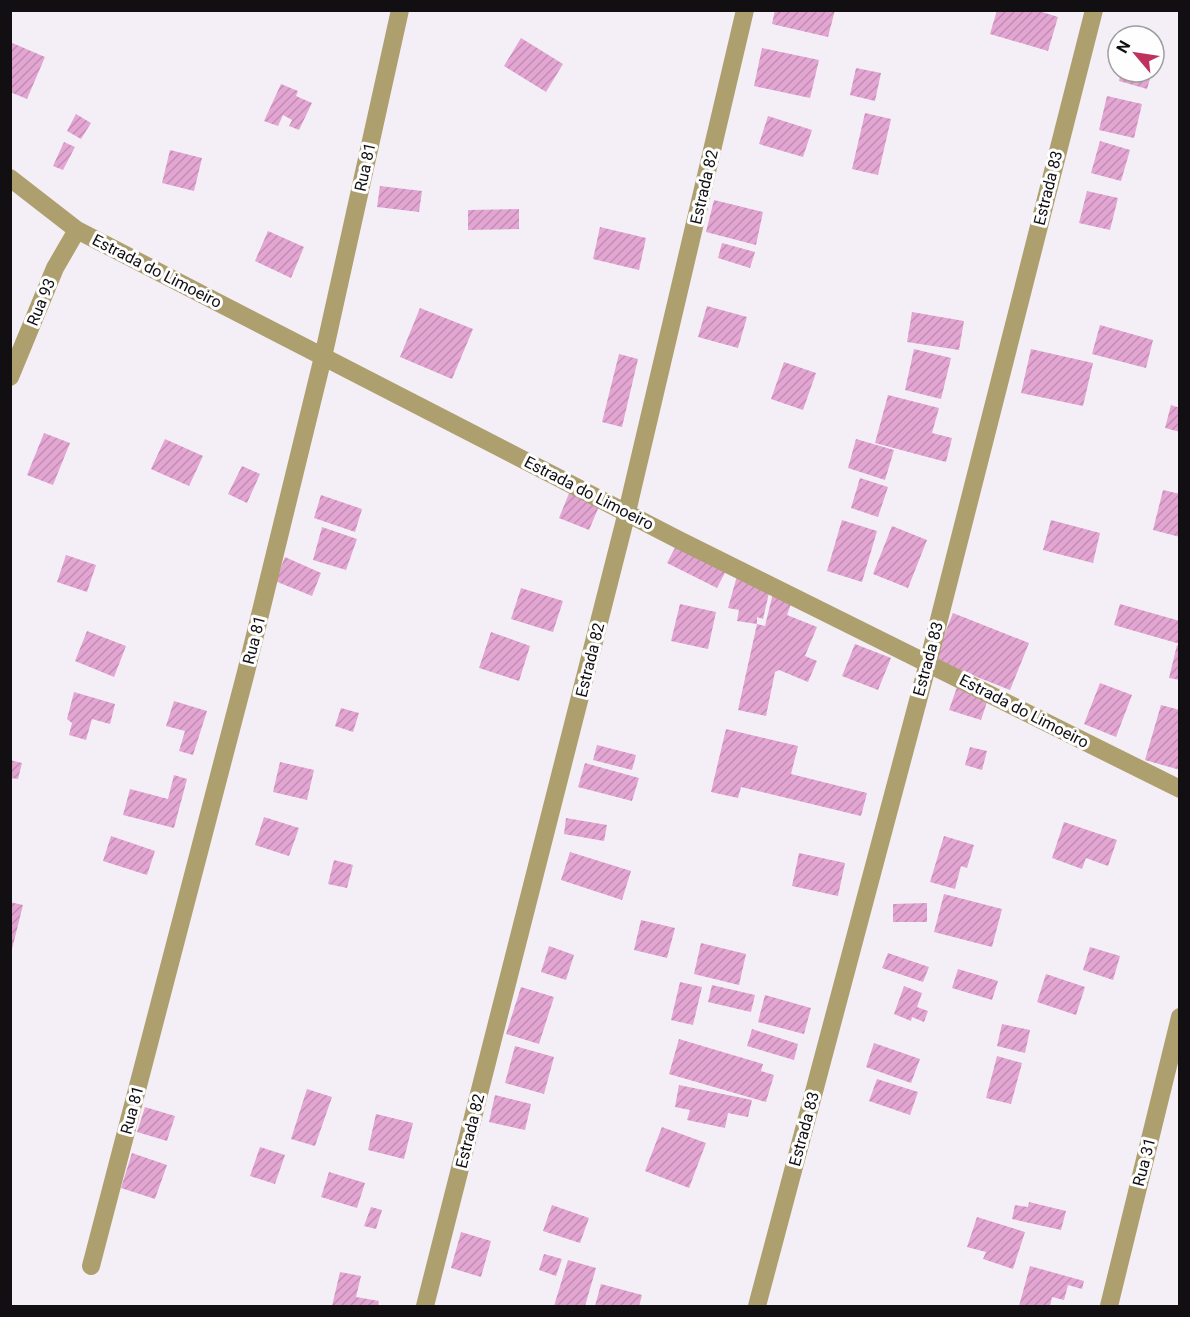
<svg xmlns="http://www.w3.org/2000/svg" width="1190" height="1317" viewBox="0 0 1190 1317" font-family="Roboto,sans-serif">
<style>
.building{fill:url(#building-hatch)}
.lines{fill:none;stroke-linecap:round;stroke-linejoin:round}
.street{stroke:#aea06e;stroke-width:18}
.labels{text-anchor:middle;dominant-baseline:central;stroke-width:6;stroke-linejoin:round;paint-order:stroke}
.street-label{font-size:16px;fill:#110f12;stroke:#fefefe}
</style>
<defs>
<pattern id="building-hatch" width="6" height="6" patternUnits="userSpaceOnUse" patternTransform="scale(1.5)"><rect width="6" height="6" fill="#e3a5d2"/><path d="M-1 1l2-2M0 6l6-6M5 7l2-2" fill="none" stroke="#c28db3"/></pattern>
</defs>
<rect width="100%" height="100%" fill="#f4eff6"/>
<!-- building -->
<path class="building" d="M775 10H835L828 37 772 24Z
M997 10H1036L1058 17 1048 51 990 34Z
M521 38 563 64 546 92 504 66Z
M10 42 45 57 27 99 10 92Z
M762 48 819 60 810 98 754 86Z
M856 68 881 73 875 101 850 95Z
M1121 72H1152L1147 89 1119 81Z
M281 84 298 91 296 96 312 103 299 130 289 126 292 120 283 115 278 126 264 121Z
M1107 96 1142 104 1134 138 1099 130Z
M865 113 891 119 878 175 852 169Z
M76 114 91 123 81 139 67 131Z
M768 116 812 130 803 157 759 144Z
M1100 141 1130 150 1121 181 1091 173Z
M64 142 75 147 63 170 53 166Z
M170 150 202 158 194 191 162 183Z
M380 186 422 191 419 212 377 207Z
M1087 191 1118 198 1110 230 1079 223Z
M714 200 763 212 756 245 706 232Z
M519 209V229L468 230V210Z
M600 227 646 238 639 270 593 259Z
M268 231 304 247 291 278 255 261Z
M722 243 755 252 750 268 718 258Z
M707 306 747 317 738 348 698 337Z
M420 308 473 329 452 379 400 357Z
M912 312 964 321 959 350 907 342Z
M1100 325 1153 340 1146 368 1092 354Z
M914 349 951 358 941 399 905 390Z
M1031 349 1093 363 1083 406 1021 393Z
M619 354 638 359 622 427 602 422Z
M784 362 816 373 803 410 771 399Z
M888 395 939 408 932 433 952 438 946 462 875 443Z
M1171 405 1180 408V432L1165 428Z
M44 433 70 443 53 485 27 475Z
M165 439 203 456 189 486 151 469Z
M856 439 894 450 885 480 848 468Z
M242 466 260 474 247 503 228 494Z
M860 478 888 487 878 517 851 508Z
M1163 490 1180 494V537L1153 530Z
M570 491 600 504 589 530 559 518Z
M321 495 362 509 355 532 314 518Z
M842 520 877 531 862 582 827 571Z
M1051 520 1100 533 1093 563 1043 550Z
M892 526 927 540 908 588 873 574Z
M322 527 357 539 346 570 313 560Z
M679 540 729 565 717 588 667 563Z
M66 555 96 565 87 592 57 582Z
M285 557 321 573 312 596 275 581Z
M737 576 771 584 763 619 757 617V624L765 626 774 589 792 601 787 615 817 627 805 656 817 661 808 682 779 670 775 672 766 716 738 710 757 624 737 621 739 610 728 608Z
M521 588 563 601 553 632 511 619Z
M680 604 716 612 708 649 671 641Z
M1120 604 1180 621V644L1114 625Z
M953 613 1029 643 1010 690 934 660Z
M87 631 126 646 114 677 75 661Z
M491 632 530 646 519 681 479 668Z
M855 644 891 658 878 690 842 676Z
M1177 645 1180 646V680L1169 678Z
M1100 683 1132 695 1116 737 1084 724Z
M957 687 988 699 981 720 949 710Z
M74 692 115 704 110 724 92 719 86 740 69 735 72 723 67 719Z
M174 701 207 711 193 755 179 751 185 731 166 726Z
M1161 705 1180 710V770L1145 760Z
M341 708 359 713 353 732 335 726Z
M726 729 798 746 791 774 867 793 861 816 741 787 738 798 711 792Z
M597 745 636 755 632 770 593 760Z
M970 747 987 751 982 770 965 765Z
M10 760 22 763 18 779 10 778Z
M280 762 314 770 307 800 273 792Z
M585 763 639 778 632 801 578 787Z
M174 775 187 779 174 828 123 815 130 789 168 799Z
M264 817 299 828 289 856 255 845Z
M566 818 607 825 604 841 564 834Z
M1064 822 1117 840 1108 866 1086 858 1082 869 1052 858Z
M111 836 155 851 147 875 103 861Z
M944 836 974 845 967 868 961 866 955 889 930 882Z
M570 852 631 871 622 900 561 880Z
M799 853 845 863 838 896 792 886Z
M334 860 353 865 347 888 328 884Z
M944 894 1002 909 992 947 934 932Z
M10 902 23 905 11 953H10Z
M927 903V922H893V904Z
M641 920 675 928 667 958 634 950Z
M701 943 746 954 739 985 694 974Z
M549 946 574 955 566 980 541 972Z
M1090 947 1120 956 1113 980 1083 970Z
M888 953 929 967 923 982 882 968Z
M958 969 998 981 992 1000 952 988Z
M1046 974 1085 987 1076 1015 1037 1002Z
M680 982 702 987 693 1025 671 1020Z
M712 985 755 995 751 1012 708 1002Z
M904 986 922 993 917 1007 928 1011 924 1022 912 1017 911 1021 894 1014Z
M521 987 554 997 539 1044 506 1034Z
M765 995 811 1008 804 1034 758 1022Z
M1002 1024 1030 1030 1025 1053 997 1046Z
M752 1029 798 1044 794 1060 747 1046Z
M679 1039 763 1064 761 1071 774 1075 766 1102 669 1074Z
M874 1043 920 1059 911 1083 866 1067Z
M515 1046 554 1057 544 1094 505 1083Z
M997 1056 1022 1063 1011 1104 986 1098Z
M877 1079 918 1092 910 1115 869 1101Z
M679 1085 752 1100 748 1117 728 1113 725 1128 687 1120 690 1110 675 1107Z
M307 1089 332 1097 315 1146 291 1139Z
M495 1095 531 1104 525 1130 489 1122Z
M145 1107 175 1116 167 1141 137 1132Z
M376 1114 413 1123 404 1159 368 1150Z
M662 1127 706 1143 689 1188 645 1171Z
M260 1147 285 1155 275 1184 250 1176Z
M132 1153 167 1165 155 1199 121 1188Z
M329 1172 365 1183 357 1208 321 1197Z
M1029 1202 1066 1211 1061 1230 1012 1219 1015 1205 1028 1207Z
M552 1205 589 1218 580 1243 543 1231Z
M371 1207 382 1210 376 1229 364 1226Z
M977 1217 1025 1232 1013 1269 983 1259 986 1252 967 1247Z
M461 1232 491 1241 481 1277 451 1268Z
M544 1254 562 1259 556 1276 539 1270Z
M568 1260 596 1268 585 1306H554Z
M1030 1266 1084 1281 1082 1289 1068 1285 1064 1300 1052 1297 1050 1306H1019Z
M340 1272 361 1276 356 1297 379 1301 378 1306H332Z
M601 1284 642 1295 639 1306H595Z"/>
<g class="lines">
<!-- street -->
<path class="street" d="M10 178 77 230 679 540 1180 789
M10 377 55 268 77 230
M91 1266 246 672 323 357 400 10
M425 1306 627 512 745 10
M757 1306 928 663 1094 10
M1109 1306 1180 1017"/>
</g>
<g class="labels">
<!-- street labels -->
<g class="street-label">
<text transform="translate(365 167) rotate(-78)">Rua 81</text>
<text transform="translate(704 187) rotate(-77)">Estrada 82</text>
<text transform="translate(1048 188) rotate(-76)">Estrada 83</text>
<text transform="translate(157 271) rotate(27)">Estrada do Limoeiro</text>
<text transform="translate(41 302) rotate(-68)">Rua 93</text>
<text transform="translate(589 493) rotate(27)">Estrada do Limoeiro</text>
<text transform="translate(254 640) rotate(-76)">Rua 81</text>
<text transform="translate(928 659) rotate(-75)">Estrada 83</text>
<text transform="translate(590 660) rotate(-76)">Estrada 82</text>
<text transform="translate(1024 711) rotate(27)">Estrada do Limoeiro</text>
<text transform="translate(132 1110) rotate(-75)">Rua 81</text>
<text transform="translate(804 1129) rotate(-75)">Estrada 83</text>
<text transform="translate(470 1131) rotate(-76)">Estrada 82</text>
<text transform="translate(1144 1162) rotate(-76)">Rua 31</text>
</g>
</g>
<!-- border -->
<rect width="1190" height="1317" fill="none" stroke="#110f12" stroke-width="24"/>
<!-- north arrow -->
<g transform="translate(1136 54) rotate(299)"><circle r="28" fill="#fefefe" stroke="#9f9ea0" stroke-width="1.5"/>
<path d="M0-4.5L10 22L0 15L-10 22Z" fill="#c0315d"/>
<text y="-9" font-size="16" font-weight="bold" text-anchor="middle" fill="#110f12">N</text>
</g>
</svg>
